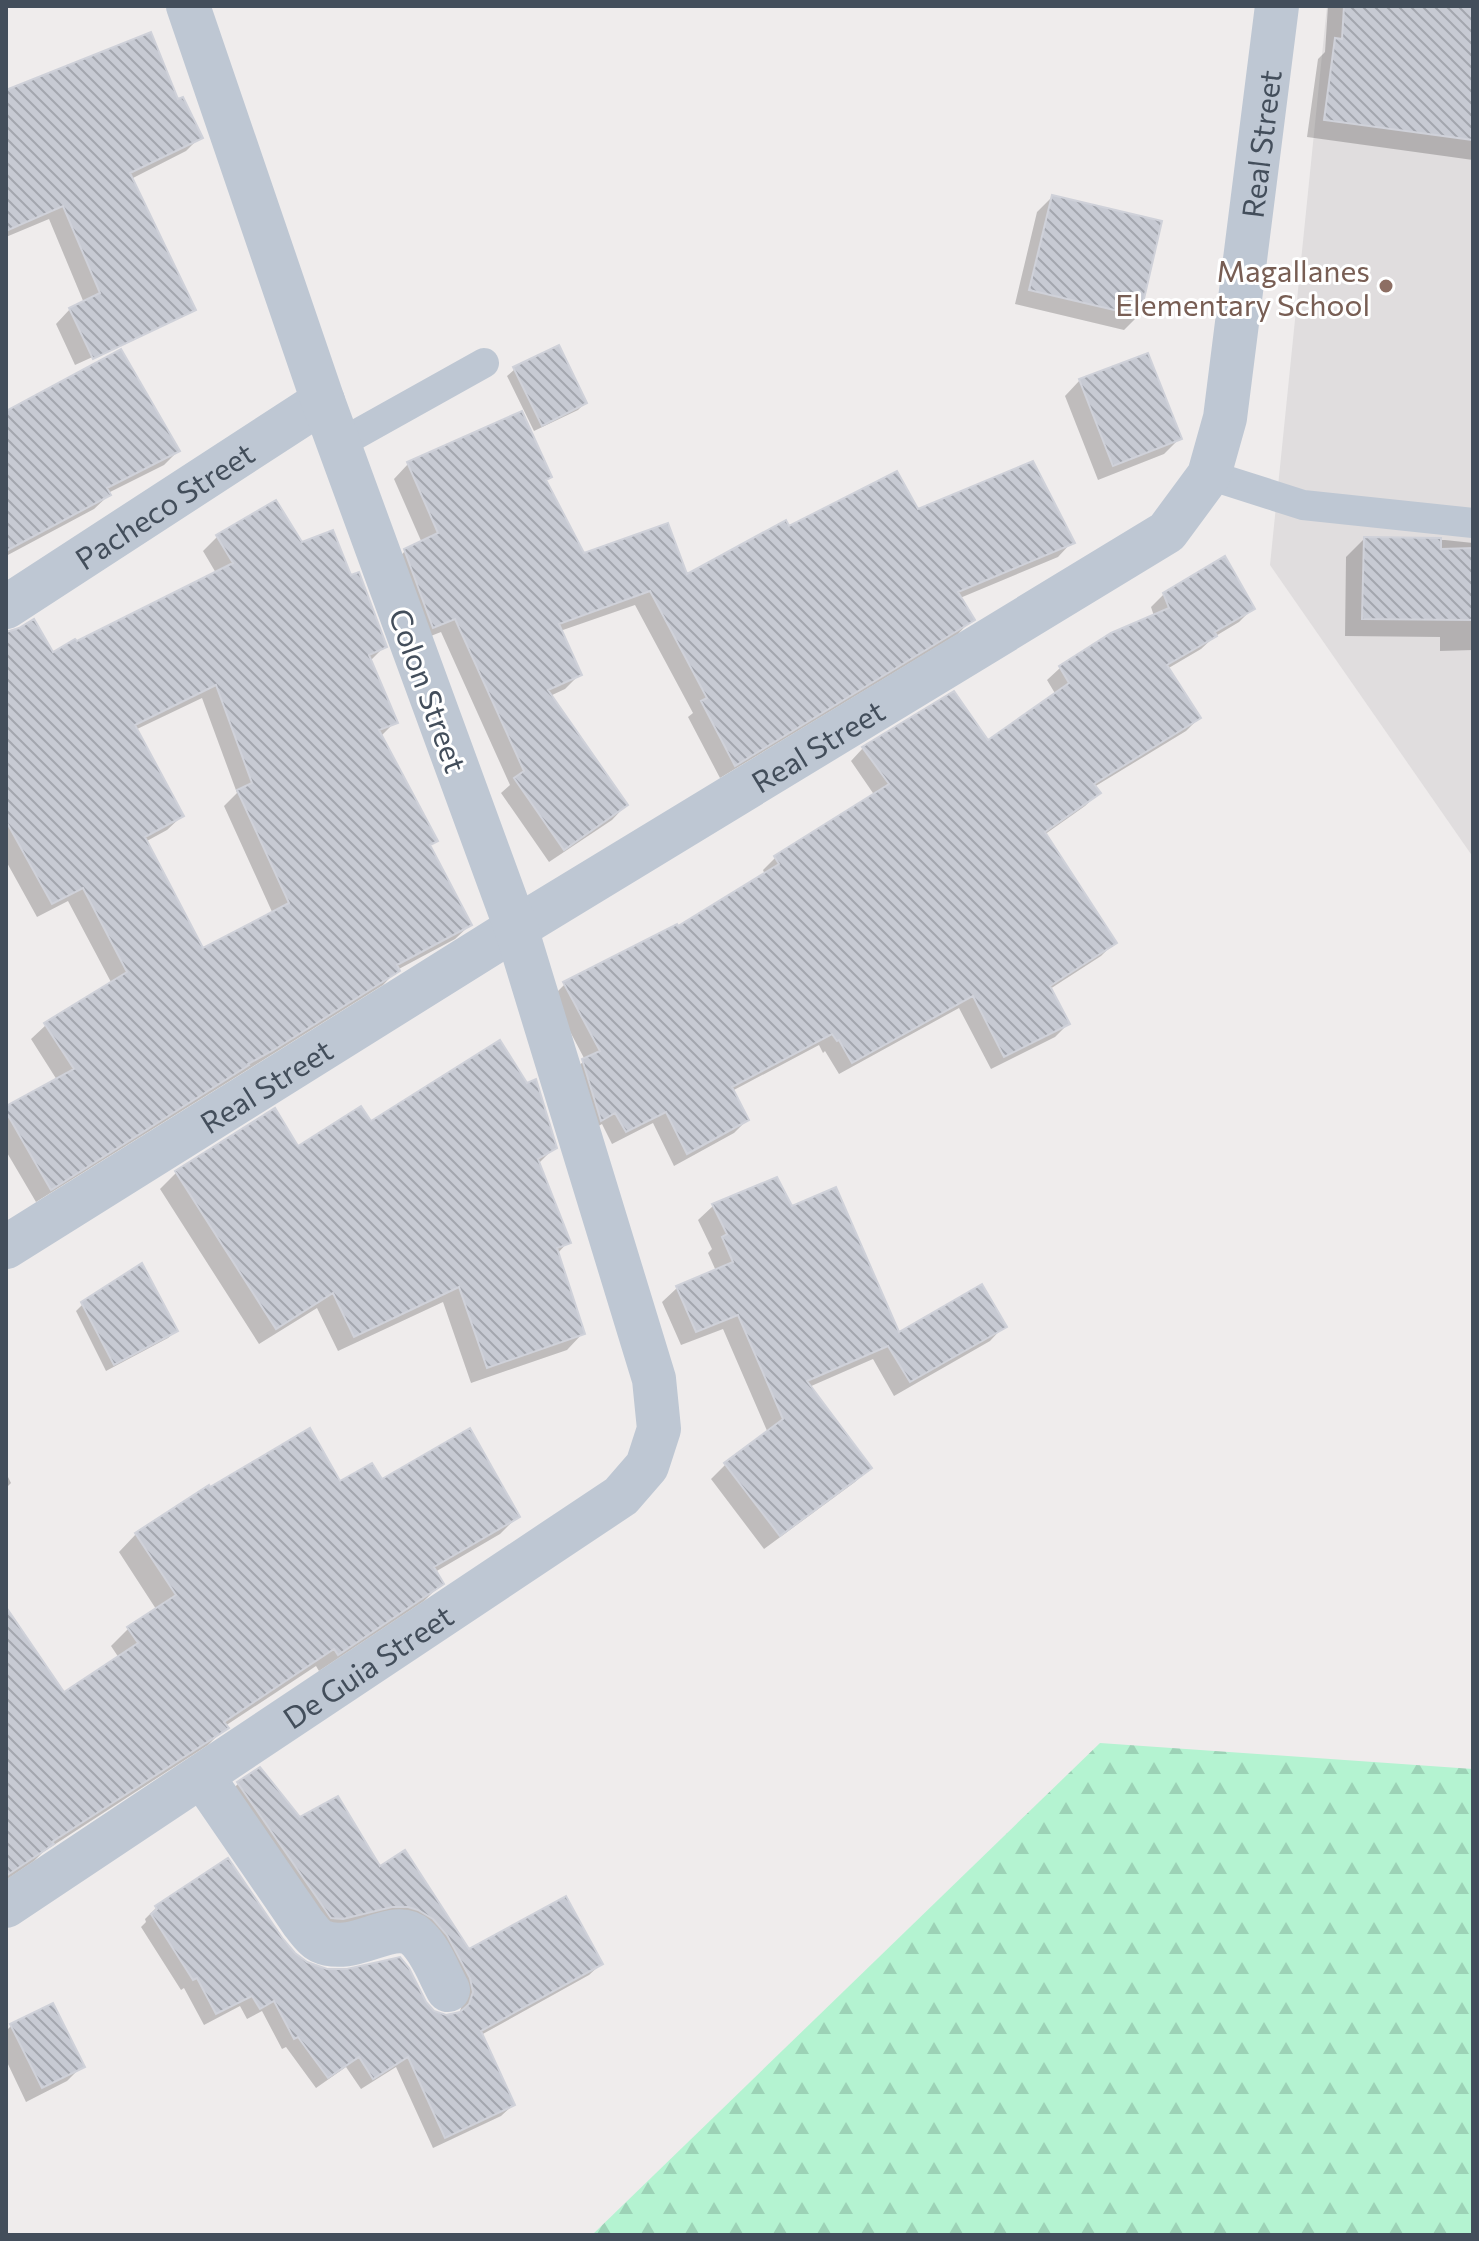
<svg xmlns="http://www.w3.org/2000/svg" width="1479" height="2241" viewBox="0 0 1479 2241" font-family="Commissioner,sans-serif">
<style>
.education{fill:#e0ddde}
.forest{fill:url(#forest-firs)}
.shadow{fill:#0003;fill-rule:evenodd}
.building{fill:url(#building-back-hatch);stroke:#cfd1d9;stroke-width:2;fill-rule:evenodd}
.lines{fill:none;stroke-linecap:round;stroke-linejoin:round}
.lane{stroke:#bec7d3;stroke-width:30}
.street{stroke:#bec7d3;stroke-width:44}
.education-dot{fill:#8d6e63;stroke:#fff;stroke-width:3}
.labels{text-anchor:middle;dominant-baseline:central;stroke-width:6;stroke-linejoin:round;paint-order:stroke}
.street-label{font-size:30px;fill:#434e5b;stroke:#fff}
.education-label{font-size:30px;fill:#785e54;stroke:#fff;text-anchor:end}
</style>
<defs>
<pattern id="forest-firs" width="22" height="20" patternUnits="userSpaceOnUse" patternTransform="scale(2)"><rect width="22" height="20" fill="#b4f3d1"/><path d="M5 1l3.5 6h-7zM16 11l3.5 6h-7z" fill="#9cd2b6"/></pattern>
<pattern id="building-back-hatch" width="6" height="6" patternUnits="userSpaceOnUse" patternTransform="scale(2)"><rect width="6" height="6" fill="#c7cad3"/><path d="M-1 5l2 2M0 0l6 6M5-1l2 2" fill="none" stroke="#a3a6ae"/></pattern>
</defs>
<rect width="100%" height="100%" fill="#efecec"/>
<!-- education -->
<path class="education" d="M1327 6H1473V857L1270 565Z"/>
<!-- forest -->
<path class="forest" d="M1100 1743 1473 1769V2235H592Z"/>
<!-- shadow -->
<path class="shadow" d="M1328 6H1473V160L1307 137 1318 59 1325 52Z
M6 92 200 137 186 151 131 179 176 319 75 365 56 324 70 309 84 303 49 219 6 237Z
M1052 197 1139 315 1124 330 1015 304 1037 212Z
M515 369 585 403 578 410 534 431 507 376Z
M1080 380 1179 439 1164 454 1098 480 1065 396Z
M178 451 164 465 108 493 109 495 94 509 6 556V477Z
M408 464 550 476 545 481 583 555 686 577 788 528 917 512 1072 542 1058 557 960 598 972 619 958 634 720 778 688 717 693 713 635 605 560 631 580 674 565 689 550 696 626 805 612 820 549 862 501 793 510 785 441 632 418 641 391 566 405 551 422 543 394 479Z
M275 502 302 544 350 578 384 647 370 661 395 722 380 737 435 841 429 847 470 925 455 939 397 970 383 985 36 1202 6 1151V1108L57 1080 31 1039 46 1025 112 984 68 901 37 917 6 861V634L52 655 76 644 216 573 203 551 217 537ZM202 698 237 793 224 806 273 914 202 951 145 842 167 830 182 816 135 730Z
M1364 539 1445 540 1473 543V650L1440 651V637L1345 636 1346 557Z
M1164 594 1252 609 1239 622 1214 637 1201 649 1167 669 1199 718 1186 731 1094 787 1098 793 1085 806 1044 835 1114 943 1101 956 1050 989 1068 1024 1055 1037 991 1069 959 1008 839 1074 825 1051 823 1053 819 1045 732 1091 747 1120 734 1133 674 1166 653 1123 612 1144 602 1124 588 1132 570 1074 585 1060 552 997 565 984 677 928 765 875 763 870 776 857 875 796 851 761 863 748 987 742 1056 695 1047 680 1060 668 1154 616 1151 607Z
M274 1111 297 1149 370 1124 555 1147 538 1164 568 1242 557 1254 583 1333 567 1350 471 1383 443 1302 338 1351 317 1308 259 1344 160 1189 176 1173Z
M713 1206 791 1209 898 1335 1004 1326 990 1341 894 1396 873 1359 809 1387 869 1468 855 1482 764 1549 711 1479 726 1464 768 1433 723 1329 681 1345 662 1302 677 1288 716 1271 708 1253 712 1249 698 1220Z
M83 1304 176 1331 168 1338 106 1371 76 1311Z
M6 1473 11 1483 6 1488Z
M381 1482 518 1516 500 1534 435 1572 442 1583 424 1601 319 1671 316 1666 225 1726 226 1727 208 1745 43 1852 34 1861 6 1880V1639L63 1694 119 1658 111 1646 128 1629 156 1609 119 1552 136 1534 340 1484Z
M260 1769 300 1820 379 1869 469 1952 601 1964 589 1975 481 2035 513 2105 501 2116 433 2148 396 2067 361 2089 346 2067 316 2088 286 2047 282 2049 262 2011 247 2019 240 2006 204 2025 184 1988 181 1990 141 1927 146 1922 145 1919 156 1908 228 1861 282 1940 305 1964 424 2003 433 2012 448 2017 459 2014 462 2005 436 1946 330 1930 226 1795 238 1784Z
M11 2026 82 2066 67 2081 26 2102 6 2060V2031Z"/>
<!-- building -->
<path class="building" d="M1344 6H1473V140L1324 120 1335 38 1342 39Z
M151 32 178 99 183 97 203 138 130 173 196 310 93 359 69 308 100 293 63 206 6 231V90Z
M1052 195 1162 221 1140 316 1029 290Z
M559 345 587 403 542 426 513 367Z
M121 349 180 451 107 488 111 495 6 551V411Z
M1148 353 1182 439 1113 466 1079 379Z
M522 411 552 477 546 480 584 553 668 523 687 574 786 520 789 526 897 471 918 509 1033 461 1075 543 958 592 975 620 735 766 701 701 707 698 650 591 559 624 582 675 548 690 628 805 564 850 514 778 524 771 455 619 433 628 404 549 438 533 407 462Z
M276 500 302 542 333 530 351 575 359 572 387 647 369 655 398 723 379 730 438 841 430 845 472 925 397 965 400 971 272 1051 248 1064 249 1065 51 1190 6 1112V1106L74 1069 44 1023 127 972 83 888 52 904 6 821V632L19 628 34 619 53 652 75 639 77 641 233 563 216 535ZM216 685 252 783 237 790 289 903 203 948 145 837 184 816 135 725Z
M1364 537 1441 538V549L1473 548V620L1362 619Z
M1225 556 1255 609 1215 632 1217 636 1167 665 1201 718 1094 784 1101 793 1045 832 1117 943 1050 986 1070 1024 1004 1057 973 996 852 1063 839 1040 837 1041 832 1034 732 1087 749 1120 687 1154 666 1112 626 1132 615 1113 601 1121 582 1059 600 1051 563 982 677 924 678 926 779 864 774 856 889 784 862 747 954 691 988 740 1069 683 1059 666 1111 633 1169 608 1163 593Z
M500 1040 527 1083 536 1079 557 1148 538 1159 571 1243 557 1248 585 1334 487 1368 459 1287 354 1337 333 1293 276 1329 175 1171 275 1108 298 1146 361 1106 371 1121Z
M777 1177 792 1206 836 1187 899 1332 982 1284 1007 1327 910 1382 888 1346 807 1381 872 1468 780 1536 724 1463 783 1419 738 1315 696 1332 676 1286 733 1262 722 1237 727 1234 712 1204Z
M142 1263 178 1331 114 1365 81 1302Z
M310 1428 340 1481 372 1463 382 1479 470 1428 520 1517 434 1567 444 1584 338 1655 334 1649 224 1722 229 1728 52 1842 54 1844 6 1876V1607L64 1692 138 1643 127 1627 176 1595 135 1533 209 1485 210 1487Z
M260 1767 300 1817 338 1796 380 1866 405 1850 469 1949 566 1896 603 1964 481 2031 515 2105 445 2138 408 2057 373 2079 359 2057 328 2078 298 2037 294 2039 274 2001 260 2009 252 1996 216 2014 197 1978 193 1980 151 1914 157 1909 155 1906 228 1858 283 1939 295 1953 307 1962 327 1969H347L400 1957 409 1968 426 2002 434 2011 446 2015 460 2012 469 2004 473 1992 470 1978 447 1935 433 1919 418 1910 408 1907H392L343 1919 331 1918 237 1782Z
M53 2003 85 2067 42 2088 10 2024Z"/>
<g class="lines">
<!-- lane -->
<path class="lane" d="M339 444 484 363
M1209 475 1303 505 1473 523"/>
<!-- street -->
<g class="street">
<path id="s1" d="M6 607 323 401"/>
<path id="s2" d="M6 1247 516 928 1167 532 1209 475 1225 418 1277 6"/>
<path d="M202 1776 303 1923C308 1929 313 1937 320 1941 354 1957 393 1917 416 1937 431 1950 438 1972 448 1990"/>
<path id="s3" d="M6 1906 621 1496 647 1466 659 1429 654 1379 516 928 323 401 188 6"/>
</g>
</g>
<!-- markers -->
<circle class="education-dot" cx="1386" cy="286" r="8"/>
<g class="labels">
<!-- street labels -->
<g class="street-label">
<text stroke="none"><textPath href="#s2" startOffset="1770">Real Street</textPath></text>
<text stroke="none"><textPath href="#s1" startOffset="188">Pacheco Street</textPath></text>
<text transform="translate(429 690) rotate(70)">Colon Street</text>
<text stroke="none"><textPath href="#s2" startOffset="954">Real Street</textPath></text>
<text stroke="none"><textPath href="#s2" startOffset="306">Real Street</textPath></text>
<text stroke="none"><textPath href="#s3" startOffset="434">De Guia Street</textPath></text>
</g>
<!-- education labels -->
<g class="education-label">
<text x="1370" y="269">Magallanes<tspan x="1370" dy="34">Elementary School</tspan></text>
</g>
</g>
<!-- border -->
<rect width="1479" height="2241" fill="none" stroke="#434e5b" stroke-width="16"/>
</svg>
